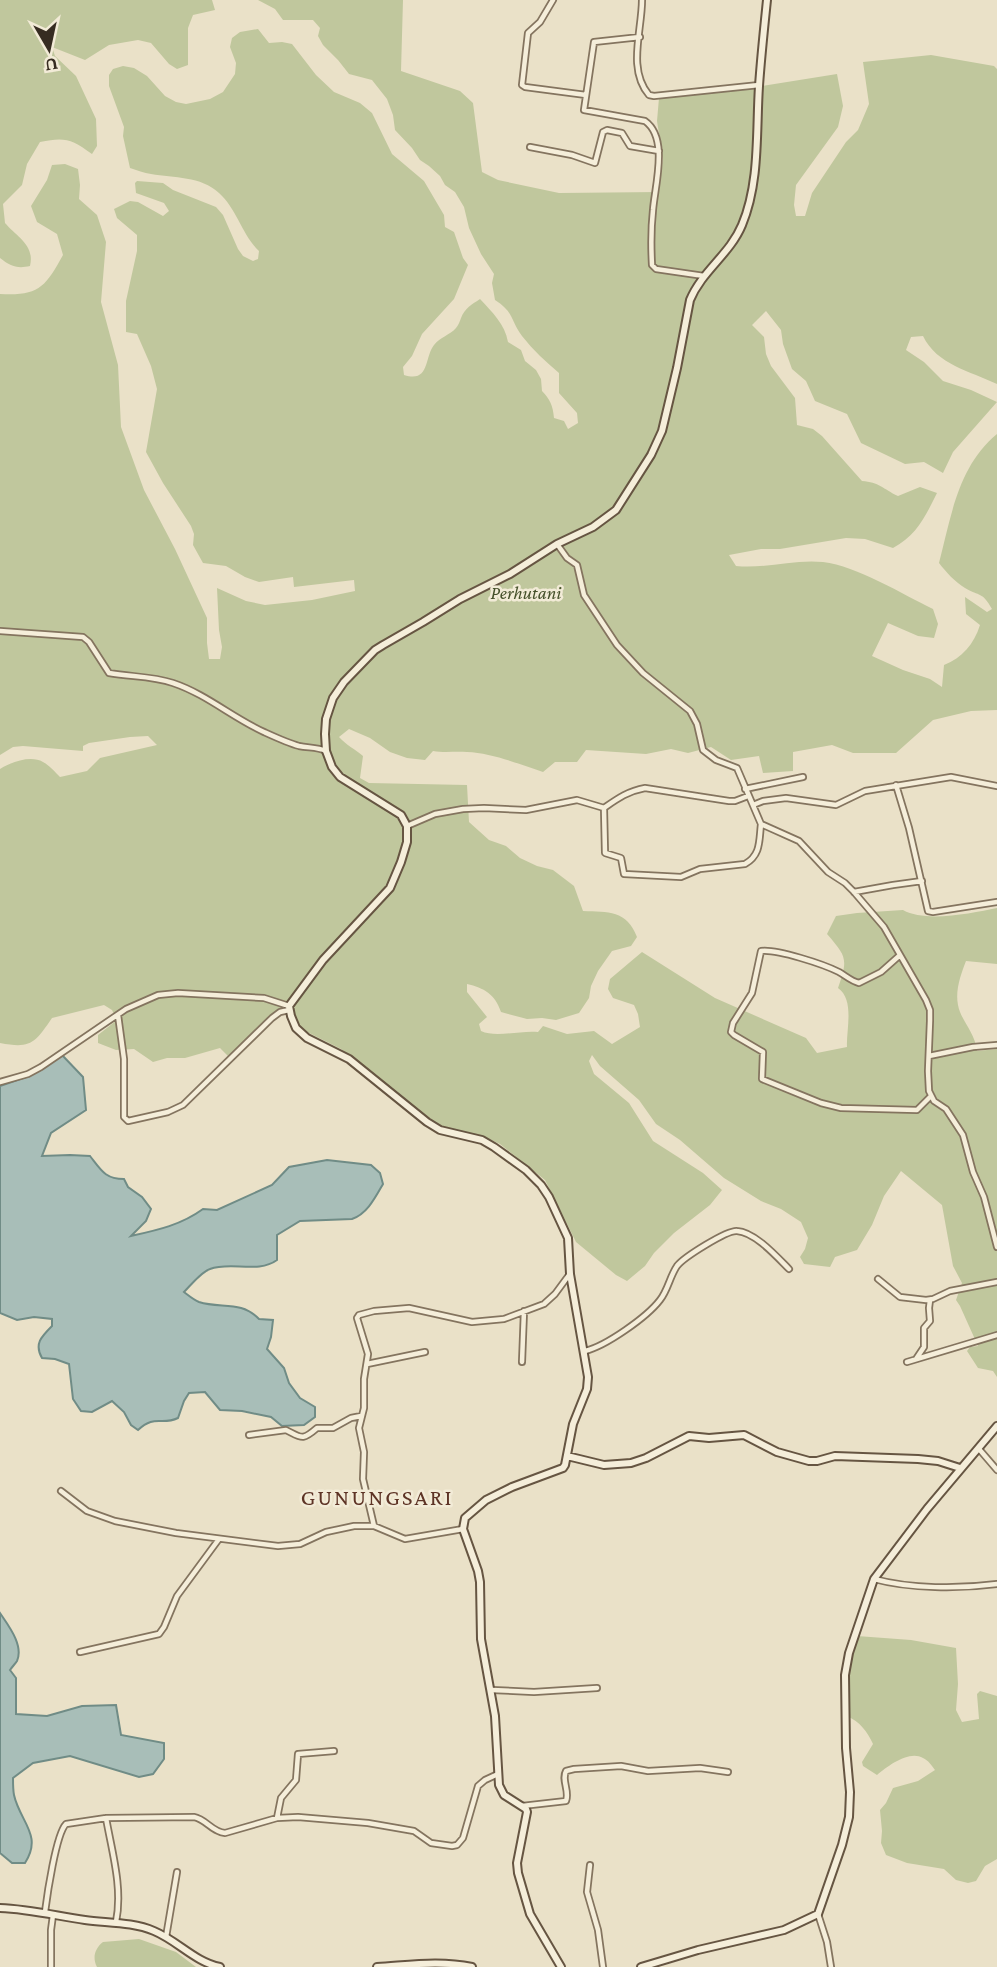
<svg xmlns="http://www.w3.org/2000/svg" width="997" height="1967" viewBox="0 0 997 1967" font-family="'Crimson Pro',serif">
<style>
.green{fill:#c0c79d}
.water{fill:#a8beb8;stroke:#708c86;stroke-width:2}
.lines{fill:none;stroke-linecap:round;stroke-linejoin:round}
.street-casing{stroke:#84745f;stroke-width:8}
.secondary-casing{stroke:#665542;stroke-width:10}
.street{stroke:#f5eeda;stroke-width:4.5}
.secondary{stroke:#f5eeda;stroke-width:6}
.labels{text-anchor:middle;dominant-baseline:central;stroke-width:5;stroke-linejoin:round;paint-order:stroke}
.park-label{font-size:19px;font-style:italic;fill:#45502a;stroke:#f2ebd7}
.quarter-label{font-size:23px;letter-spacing:2px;fill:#5d3325;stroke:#f2ebd7}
</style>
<rect width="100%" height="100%" fill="#eae1c8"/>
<!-- green -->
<path class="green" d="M0 0H212L215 10 193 15 188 28V65L177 69 169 64 151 43 138 40 109 45 85 60 52 47 55 56 76 76 96 119 97 146 92 154C71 139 65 137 40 142L27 164 22 185 3 204 5 223C17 237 35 245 30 266 17 269 10 266 0 258Z
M258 0H403L401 71 460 91 473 103 482 172 498 180 559 193 659 192 663 159 657 121 659 98 738 90 837 74 843 106 838 127 796 185 794 205 796 216H805L812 193 846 142 858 130 869 104 863 62 931 55 994 66 997 69V384C970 371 937 365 923 336L911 337 906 350 924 362 943 381 971 390 997 402 953 452 943 473 924 462 905 464 861 443 847 414 815 401 806 381 792 369 783 344 781 330 766 311 752 325 764 337 766 354 771 366 795 398 797 425 813 429 822 436 862 481C879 482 883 489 898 496L920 487 937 493C925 517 917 535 893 548L865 539 846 538 780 549H761L729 555 736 566C765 569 794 559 823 562 857 566 902 594 933 609L938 624 934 638 918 636 888 623 872 656 903 670 930 679 942 687 944 665C962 658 974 644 980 625L966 614 965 597 987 612 992 609C982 591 980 597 965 588 955 582 946 572 939 563 951 517 958 466 997 434V710L971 711 933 720 896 753H853L832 745 793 752V771L763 773 759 756 731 760 711 747 688 753 671 749 646 754 586 750 577 762H555L543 772C519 764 492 753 467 752 455 751 445 753 433 751L425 760 407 758 390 752 370 738 349 729 339 737C346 745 355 749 363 756L360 778 369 783 467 785 469 822 489 840 506 846 520 858 537 866 553 870 574 886 583 911C608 912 627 910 637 937L631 946 612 951 598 971 591 986 589 998 579 1013 556 1020 542 1018 527 1019 501 1012C495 994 484 988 467 984V992L487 1017 479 1024 481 1031C496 1038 521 1030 538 1032L543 1026 567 1034 594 1031 612 1044 640 1027 638 1014 634 1005 613 998 608 989 610 979 642 952 715 998 806 1038 817 1053 847 1047C846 1030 855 1000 838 988 848 959 847 957 827 934L836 916 857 913 903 910C926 923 972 913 997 908V964L966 961C961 974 955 990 958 1005 961 1021 975 1032 977 1051L997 1049V1377L993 1371 978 1368 967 1351 970 1347 978 1346 960 1306 956 1300 962 1283 953 1266 942 1205 901 1171 884 1196 872 1225 857 1250 835 1257 830 1267 804 1264 800 1257 805 1249 808 1238 801 1222 781 1209 761 1201 724 1178 680 1140 656 1124 639 1100 600 1066 592 1055 589 1061 594 1074 629 1103 653 1141 703 1173 722 1190 710 1205 674 1233 654 1253 645 1266 627 1281 616 1275 576 1242 545 1180 500 1144 487 1138 441 1127 341 1049 301 1029 291 1007 279 1008 229 1057 220 1048 185 1058H167L153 1062 134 1049 116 1050 98 1043V1035L117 1020 112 1010 104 1005 52 1018C35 1043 31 1049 0 1043V769C11 762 31 755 43 762 49 765 55 772 60 777L87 771 100 758 157 745 148 736 130 737 89 743 83 746V751L23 746 13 747 0 755V294C38 296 45 288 63 255L57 234 37 222 31 206 47 180 52 165 65 164 78 169 80 185 79 199 97 215 106 242 101 302 118 365 121 427 144 490 175 549 207 618V643L209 659H220L222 647 219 630 217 588 246 601 265 605 312 600 355 591 354 580 294 587 293 577 259 582 245 577 226 566 203 563 193 545 194 534 191 526 163 483 146 452 157 389 151 366 137 334 126 332V301L137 251V235L117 218 114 209 130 201 138 202 163 216 169 211 164 203 136 193 135 183 137 181 163 183 173 190 216 207 223 215 238 249 243 256 253 261 258 259 259 251C242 235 237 209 219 193 201 176 174 178 151 174 144 173 137 170 130 168L123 136 124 127 109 86V75L113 69 123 66 134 68 147 76 165 96 176 102 186 104 210 99 223 92 235 74 236 63 230 47 232 38 240 32 258 29 269 43 282 42 292 44 316 75 334 92 360 103 372 113 392 154 424 181 444 215 445 227 454 232 463 258 468 265 454 299 422 334 412 356 403 367 404 375C430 383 424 358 434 345 440 337 450 335 456 328 458 326 460 321 461 318 465 308 471 305 480 299 492 312 505 324 508 342L521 350 525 361 536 370 541 379 542 391C550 399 553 406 554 418L564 421 568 429 578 423 577 413 559 393V373C546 362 533 350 522 336 510 320 515 313 495 300L492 283 494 274 481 254 469 228 464 207 455 192 445 185 440 176 429 166 420 160 412 148 395 130 393 115 387 99 372 80 349 74 338 60 323 45 318 36 320 28 313 20H283L275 9Z
M857 1636 911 1640 956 1648 958 1684 956 1710 962 1722 979 1719 977 1694 980 1691 997 1696V1859L985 1866 976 1881 968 1883 956 1880 944 1869 907 1863 886 1855 881 1843 882 1831 880 1810 886 1803 893 1788 918 1781 935 1770C932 1766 928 1760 923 1758 909 1750 888 1766 877 1775L863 1766 862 1762 873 1744C867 1731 860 1722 847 1716V1680Z
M139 1939 176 1952 196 1967H97C92 1958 95 1948 103 1942Z"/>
<!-- water -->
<path class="water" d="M62 1055 83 1077 86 1110 51 1133 42 1156 70 1155 90 1156C101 1170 105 1179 124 1179L128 1187 142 1197 151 1209 146 1221 131 1236C158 1230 181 1225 203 1209L217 1210 272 1185 289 1167 327 1160 371 1165 380 1173 383 1184C375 1198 367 1214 352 1219L300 1221 277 1235V1260C258 1274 231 1261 210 1269 201 1272 191 1285 184 1292 188 1295 194 1300 199 1302 221 1309 241 1300 259 1319L273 1320 271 1337 267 1349 284 1368 289 1383 300 1398 315 1407V1417L304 1425 282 1426 271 1417 242 1411 220 1410 205 1392 189 1393 184 1401 178 1418C161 1426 155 1414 138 1430L131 1425 124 1412 112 1401 92 1412 81 1411 73 1399 69 1364 55 1359 42 1358C34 1344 41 1337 52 1326V1319L34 1317 17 1320 0 1313V1086L26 1077Z
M0 1613C8 1625 24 1645 17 1661 15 1664 12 1667 10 1670L16 1678V1714L47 1716 82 1706 116 1705 121 1735 164 1743V1759L153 1774 139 1777 70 1756 33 1763 13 1778C13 1783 13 1790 14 1795 20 1822 43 1835 25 1863H12L0 1853Z"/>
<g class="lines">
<!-- street casing -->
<g class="street-casing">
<path id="street" d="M553 0 540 22 528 33 522 85 525 87 586 95
M642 0C642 31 627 69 649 95L654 96 759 85
M640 37 594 42 584 110 645 121C669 138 655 185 653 210 651 228 651 247 652 265L656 269 704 276
M530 147 572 155 595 163 603 132 607 130 622 133 630 146 659 151
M557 544 567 558 577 565 584 595 617 645 643 673 690 711 697 724 703 750 716 760 737 768 761 824 799 841 828 872 845 883 854 892 884 927 926 1000 930 1010V1021L928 1071 929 1091 934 1101 946 1109 963 1135 973 1172 984 1197 997 1247
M0 631 83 637 89 642 109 673C131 677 152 676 173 683 206 694 233 718 264 732 275 737 288 743 299 746 309 748 317 747 326 751
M896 785 909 828 928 911 933 912 997 902
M745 789 803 777
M753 805 763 801 786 798 836 805 865 791 951 777 997 786
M604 808 605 853 621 858 624 874 681 877 700 869 745 864C761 855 759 841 761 824
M407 826 435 814 463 809 484 808 526 810 577 800 604 808C617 799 628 791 645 788L729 801H735L748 796
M854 892 893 885 922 881
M899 956 881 972 859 983C851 981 846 976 839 972 823 964 777 949 761 951L752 993 733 1023 731 1032 734 1035 763 1052 762 1079 821 1103 841 1108 917 1110 931 1096
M118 1015 124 1059V1117L128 1121 168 1112 183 1105 272 1018 280 1012 289 1010
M929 1056 973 1047 997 1045
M0 1082 28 1074 41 1067 126 1009 158 995 178 993 264 998 289 1006
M878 1279 900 1297 926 1300 933 1299 950 1291 997 1282
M585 1351C606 1346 647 1317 660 1300 668 1290 670 1276 677 1266 684 1257 727 1230 737 1231 755 1232 777 1257 789 1269
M916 1359 924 1347V1328L930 1321 929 1308 930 1300
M522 1362 524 1311
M907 1362 997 1335
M367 1364 425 1352
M249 1435 286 1430C302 1438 302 1441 317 1428H333L351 1418 361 1416
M979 1449 997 1470
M61 1491 87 1511 115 1521 176 1533 278 1546 300 1544 326 1532 354 1526H374L405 1539 463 1529
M374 1526 363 1479 364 1452 359 1428 364 1408V1379L368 1354 357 1318 359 1315 374 1311 409 1308 472 1322 504 1319 544 1304 555 1294 569 1275
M874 1579C911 1589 959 1589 997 1584
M80 1652 159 1634 164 1627 177 1596 219 1539
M492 1690 534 1692 597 1688
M522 1806 566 1801C570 1791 561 1780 566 1771L574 1769 621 1766 648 1771 700 1768 728 1772
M106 1818C112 1852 123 1888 116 1922
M277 1818 281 1798 296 1780 298 1754 334 1751
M590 1865 587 1892 598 1930 603 1967
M45 1912C47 1896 56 1834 66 1824L106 1818 194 1817C206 1819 212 1832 225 1833L277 1818 298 1817 368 1823 414 1831 431 1843 452 1846 457 1845 463 1838 478 1786 485 1780 498 1774
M818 1914 827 1942 831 1967
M166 1937 177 1872
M51 1967V1930L53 1915"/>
</g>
<!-- secondary casing -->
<g class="secondary-casing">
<path id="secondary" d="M567 1456 604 1465 631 1463 646 1458 689 1436 709 1438 744 1435 777 1452 809 1461H817L835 1456 918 1459 938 1461 960 1468
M0 1908C29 1909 57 1916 85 1920 108 1923 133 1922 154 1931 178 1941 195 1962 220 1967
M377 1967C410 1965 440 1960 472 1967
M561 1967 530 1914 518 1873 517 1863 527 1812 526 1809 504 1795 499 1785 495 1716 481 1639 480 1582 478 1571 463 1529 465 1518 486 1500 512 1487 563 1468 565 1465 573 1424 587 1389 588 1377 570 1274 568 1238 549 1197 541 1185 526 1170 494 1147 482 1140 440 1130 427 1122 349 1059 307 1038 296 1028 291 1016 289 1006 323 960 390 888 401 862 407 842V826L401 815 340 777 332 767 326 751 325 734 326 719 333 698 344 682 375 650 383 645 423 622 460 599 510 574 557 544 593 527 616 510 651 455 662 431 677 368 690 300C702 271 730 254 742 225 760 182 756 132 759 86 761 57 764 29 767 0
M641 1967 698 1950 784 1930 818 1914 842 1845 849 1817 850 1792 846 1748 845 1675 849 1653 874 1579 927 1509 997 1426"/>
</g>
<!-- street -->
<use href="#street" class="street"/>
<!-- secondary -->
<use href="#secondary" class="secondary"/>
</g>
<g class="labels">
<!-- park labels -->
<g class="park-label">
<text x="526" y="592">Perhutani</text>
</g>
<!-- quarter labels -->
<g class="quarter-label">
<text x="377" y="1497">GUNUNGSARI</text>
</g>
</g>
<!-- north arrow -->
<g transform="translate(49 49) rotate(171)" stroke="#f2ebd7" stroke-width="5" paint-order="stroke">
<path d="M0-5L12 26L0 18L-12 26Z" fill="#362c21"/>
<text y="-10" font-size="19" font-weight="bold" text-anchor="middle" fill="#362c21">U</text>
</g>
</svg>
